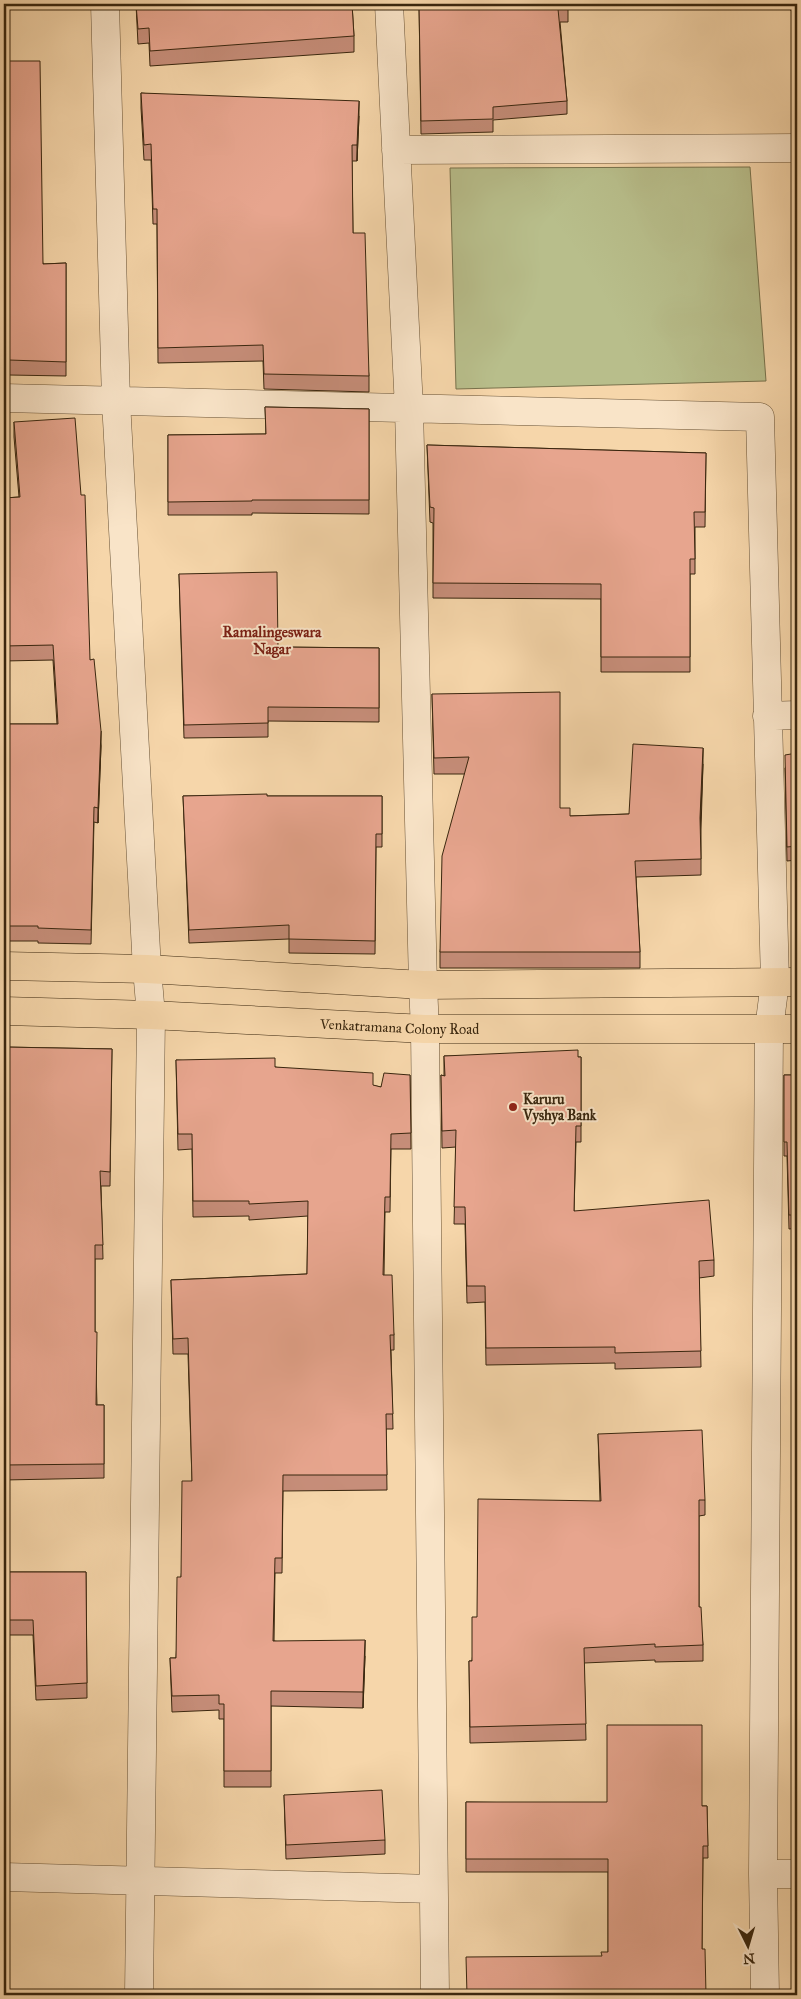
<svg xmlns="http://www.w3.org/2000/svg" width="801" height="1999" viewBox="0 0 801 1999" font-family="'IM FELL Great Primer',serif">
<style>
.green{fill:#b8be8b;stroke:#78724c}
.lines{fill:none;stroke-linecap:round;stroke-linejoin:round}
.minor-casing{stroke:#685235;stroke-width:29}
.major-casing{stroke:#39260e;stroke-width:29}
.minor{stroke:#f9e4c8;stroke-width:28}
.major{stroke:#f6d6aa;stroke-width:28}
.wall{fill:#c78e7a;stroke:#39260e}
.shaded-wall{fill:#a27463;stroke:#39260e}
.building{fill:#e7a58e;stroke:#39260e}
.poi-dot{fill:#8f2418;stroke:#f9e4c8;stroke-width:2}
.labels{text-anchor:middle;dominant-baseline:central;stroke-width:4;stroke-linejoin:round;paint-order:stroke}
.street-label{font-size:14px;fill:#39260e;stroke:#f9e4c8}
.poi-label{font-size:14px;font-weight:bold;fill:#39260e;stroke:#f9e4c8;text-anchor:start}
.neighbourhood-label{font-size:15px;font-weight:bold;fill:#7a1f14;stroke:#f9e4c8}
</style>
<rect width="100%" height="100%" fill="#f6d6aa"/>
<filter id="stains"><feTurbulence type="fractalNoise" baseFrequency=".004" numOctaves="4"/><feColorMatrix values="0 0 0 0 .2 0 0 0 0 .09 0 0 0 0 .02 0 0 0 .5 -.17"/></filter>
<radialGradient id="worn" r=".72"><stop offset=".6" stop-color="#630" stop-opacity="0"/><stop offset="1" stop-color="#630" stop-opacity=".3"/></radialGradient>
<!-- green -->
<path class="green" d="M750 167 766 381 456 389 450 168Z"/>
<g class="lines">
<!-- minor casing -->
<g class="minor-casing">
<path id="minor" d="M105 4 116 401 147 969 151 1015 139 1995
M389 4 409 408 423 985 425 1029 435 1995
M396 150 797 148
M4 398 760 417 775 982 769 1029 763 1874 765 1995
M767 716 797 715
M763 1874H797
M4 1877 433 1889"/>
</g>
<!-- major casing -->
<g class="major-casing">
<g id="major">
<path d="M4 966 147 969 423 985 797 982"/>
<path id="s1" d="M4 1011 151 1015 425 1029H797"/>
</g>
</g>
<!-- minor -->
<use href="#minor" class="minor"/>
<!-- major -->
<use href="#major" class="major"/>
</g>
<!-- wall -->
<path class="wall" d="M4 4H67V7L4 8Z
M136 4H352L354 36V52L150 66 149 43 138 44Z
M419 4H568V22H560L567 101V114L493 120V132L421 134Z
M791 4H797V11H791Z
M4 61 43 264 66 263V376L9 375 4 304Z
M141 93 359 116 357 161H352L353 233 369 376V392L264 389 263 361 158 363 157 224H153L151 160H144L141 108Z
M265 407 369 409V514L252 513V515H168V435L266 434Z
M14 422 90 660 101 746 98 823 94 822 91 944 38 943V941H4V724H57L53 660 4 661V498L19 497 14 437Z
M427 445 706 453 705 527H695V574H690V672H601V599L433 598V523L430 522Z
M179 574 278 647 379 648V722L268 721V737L184 738Z
M432 694 560 808 570 816 629 814 703 764 701 829V875L636 877 640 952V968H440V952L465 774H434Z
M797 753V860L787 861 785 768Z
M183 796H382V847H376L375 954 289 953V939L189 943Z
M4 1047 112 1049 110 1186H101L103 1259H95V1332L97 1405H104V1478L4 1480V1406H6L7 1343H4Z
M444 1056 581 1057V1142H576L574 1211 714 1260V1276L699 1278 701 1367 615 1369V1363L486 1365 485 1302 467 1303 465 1224H454L456 1147 442 1148 441 1075 444 1076Z
M176 1060 275 1067 381 1087 410 1075 411 1149H391L390 1212H385L384 1275 394 1335V1350H391L393 1429H386L387 1490 283 1491 282 1573H275L274 1641 365 1656 363 1708 271 1706V1787H224V1719H219V1710L172 1712 170 1658H176L181 1577 192 1481 188 1354H173L171 1280 307 1274 308 1216 249 1220V1216L193 1217 192 1149 178 1150Z
M784 1075H797V1228L789 1229 787 1156H784Z
M598 1434 705 1500V1515L699 1516V1607L703 1645V1661L655 1662V1660L584 1663 586 1740 470 1743 469 1661H472L477 1617 600 1501Z
M4 1572H86L87 1698 36 1700 33 1635H4Z
M797 1718V1841L792 1764V1750H794L793 1719Z
M284 1795 385 1840V1854L286 1859Z
M466 1802 707 1806 708 1858H703L702 1949 602 1956 608 1952V1872H466Z"/>
<!-- shaded-wall -->
<path class="shaded-wall" d="M359 101V116L357 161V145Z
M101 731V746L98 823V808Z
M703 748V764L700 834V818Z
M365 1640V1656L363 1708V1692Z"/>
<!-- building -->
<path class="building" d="M136 4H352L354 36 150 51 149 28 138 29Z
M419 4H568V8L558 9 567 101 493 107V119L421 121Z
M4 61H40L43 264 66 263V362L9 360 4 289Z
M141 93 359 101 357 145H352L353 233H365L369 376 264 374 263 345 158 348 157 209H153L151 144 144 145Z
M265 407 369 409V500H252V501L168 502V435L266 434Z
M75 418 81 495H85L90 660 94 659 101 731 98 808 94 807 91 930 38 928V926H4V724H58L53 645 4 646V498L20 497 14 422Z
M427 445 706 453 705 512H694L695 559H690V657H601V584L433 583 434 508 430 507Z
M277 572 278 647 379 648V708L268 707V723L184 725 179 574Z
M560 692V808H570V816L629 814 633 744 703 748 700 818 701 859 635 861 640 952H440L442 856 469 757 434 758 432 694Z
M797 753V846L787 847 785 755Z
M267 794V796H382V834H376L375 941 289 939V925L189 930 183 796Z
M4 1047 112 1049 110 1172 100 1171 103 1245H95V1332H97L96 1405H104V1464L4 1465V1406H6L7 1329H4Z
M578 1050V1057H581V1126H576L574 1211 709 1200 714 1260 699 1261 701 1351 615 1353V1347L486 1348 485 1286H467L465 1207H454L456 1130 442 1131 441 1075 445 1076 444 1056Z
M275 1058V1067L373 1073V1085L381 1087 384 1073 410 1075 411 1133 391 1134 390 1197H385L383 1275H392L394 1335H390L393 1414H386L387 1475H283L282 1558H275L273 1641 365 1640 363 1692 271 1691V1771H224V1704H219V1695L172 1696 170 1658H176L177 1577H181L182 1481H192L188 1338 173 1339 171 1280 307 1274 308 1201 249 1204V1201H193L192 1134H178L176 1060Z
M784 1075H797V1215H789L787 1142H784Z
M702 1430 705 1500H699V1607H701L703 1645 655 1647V1644L584 1648 586 1724 470 1727 469 1661H472V1617H477L478 1499 601 1501 598 1434Z
M4 1572H86L87 1683 36 1686 33 1620H4Z
M797 1718V1828L792 1750H795L793 1719Z
M607 1725H702V1806H707L708 1846H703L702 1949H705L706 1995H467L466 1957 602 1956 601 1952H608V1859H466V1802H607Z
M382 1790 385 1840 286 1845 284 1795Z"/>
<!-- markers -->
<circle class="poi-dot" cx="513" cy="1107" r="5"/>
<g class="labels">
<!-- street labels -->
<g class="street-label">
<text stroke="none"><textPath href="#s1" startOffset="396">Venkatramana Colony Road</textPath></text>
</g>
<!-- poi labels -->
<g class="poi-label">
<text x="523" y="1099">Karuru<tspan x="523" dy="16">Vyshya Bank</tspan></text>
</g>
<!-- neighbourhood labels -->
<g class="neighbourhood-label">
<text x="272" y="632">Ramalingeswara<tspan x="272" dy="17">Nagar</tspan></text>
</g>
</g>
<!-- margin -->
<rect width="801" height="1999" fill="none" stroke="#f6d6aa" stroke-width="20"/>
<rect x="5" y="5" width="791" height="1989" fill="none" stroke="#39260e" stroke-width="2.5"/>
<rect x="10" y="10" width="781" height="1979" fill="none" stroke="#39260e"/>
<!-- north arrow -->
<g transform="translate(748 1946) rotate(175)" stroke="#f9e4c8" stroke-width="4" paint-order="stroke">
<path d="M0-4L9 19L0 12L-9 19Z" fill="#39260e"/>
<text y="-8" font-size="14" font-weight="bold" text-anchor="middle" fill="#39260e">N</text>
</g>
<rect width="100%" height="100%" filter="url(#stains)"/>
<rect width="100%" height="100%" fill="url(#worn)"/>
</svg>
